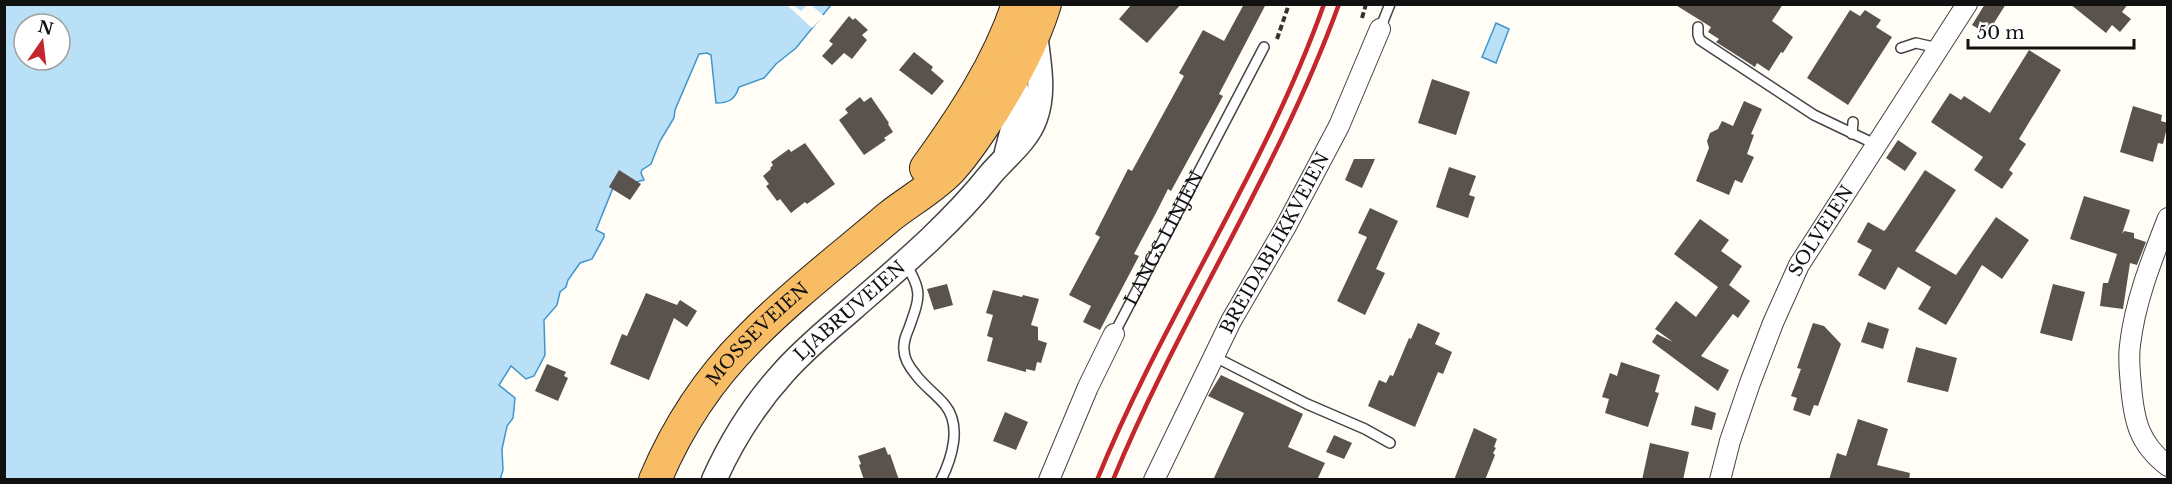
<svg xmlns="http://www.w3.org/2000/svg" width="2172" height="484" viewBox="0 0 2172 484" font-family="'Libre Baskerville',serif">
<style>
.water{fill:#b9e0f7;stroke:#3f96cf;stroke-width:1.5;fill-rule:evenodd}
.pier{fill:#fffdf5}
.building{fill:#5a524d}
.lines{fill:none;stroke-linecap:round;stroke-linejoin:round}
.service-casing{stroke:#444;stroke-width:12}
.minor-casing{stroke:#444;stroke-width:22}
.tertiary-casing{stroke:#444;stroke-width:27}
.trunk-casing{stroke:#222;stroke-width:34}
.path{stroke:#333;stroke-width:4;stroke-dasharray:6 3;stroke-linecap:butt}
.service{stroke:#fff;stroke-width:9}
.minor{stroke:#fff;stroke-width:20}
.tertiary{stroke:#fff;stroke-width:24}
.trunk{stroke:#f7bc64;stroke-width:32}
.rail{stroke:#c4262e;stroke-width:4.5}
.labels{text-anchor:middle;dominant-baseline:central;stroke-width:6;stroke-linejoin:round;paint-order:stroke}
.street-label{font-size:18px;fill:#111;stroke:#fff}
</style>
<rect width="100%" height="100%" fill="#fffdf5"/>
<!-- water -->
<path class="water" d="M4 5H831L796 48 776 64 764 78 739 87C735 99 730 103 716 103L711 55 707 53 699 54 675 110 674 118 660 141 651 164 642 170 641 173 644 180 613 188 596 230 604 234V237L592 259 580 263 568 280 566 287 560 292 557 305 544 320 545 355 534 376 526 379 511 366 499 385 515 398 513 418 507 426 502 449 503 470 500 480 5 479ZM24 24H60V60H24Z
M1496 23 1509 29 1496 63 1482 57Z"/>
<!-- pier -->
<path class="pier" d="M787 5H793L801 11 807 5H811L824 16 812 28Z"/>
<!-- building -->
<path class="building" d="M1132 4H1181L1147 43 1119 19Z
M1244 4H1266L1219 94 1223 96 1171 191 1168 189 1157 211 1134 254 1139 256 1100 330 1083 322 1091 306 1069 295 1100 237 1095 234 1128 169 1132 171 1184 76 1179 73 1203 30 1224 41Z
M1674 4H1783L1772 21 1793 37 1783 53 1781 52 1769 71 1757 63 1755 67 1716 42 1719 39 1708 32 1711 27Z
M1985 4H2006L1987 34 1972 25Z
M2070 4H2128L2122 12 2131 19 2120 32 2112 25 2106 33Z
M1850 10 1860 16 1865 10 1881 20 1876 27 1892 37 1848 105 1807 78Z
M849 16 853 20 855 18 868 30 862 35 867 40 852 59 844 53 832 65 822 56 833 44 829 41Z
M2029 50 2061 70 2019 139 2026 144 2009 170 2013 173 2002 189 1974 170 1983 157 1931 122 1950 93 1961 100 1964 96 1990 113Z
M914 52 933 67 931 70 944 81 932 95 899 70Z
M1432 79 1470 92 1456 135 1418 123Z
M860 97 864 102 871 97 889 123 888 124 893 132 884 138 886 140 864 155 839 120 848 113 845 109Z
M1744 101 1762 109 1751 134 1754 135 1747 154 1754 157 1742 183 1735 180 1729 195 1696 181 1709 148 1707 141 1710 133 1718 129 1722 121 1733 126Z
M2133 106 2162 115 2161 121 2168 123 2163 144 2158 143 2153 162 2120 152Z
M1898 140 1917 153 1905 171 1886 158Z
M805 143 835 184 807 204 805 202 791 213 780 199 777 201 766 186 769 184 763 176 771 169 770 168 773 165 771 162 789 149 791 152Z
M1354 159H1375L1362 188 1345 180Z
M1449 167 1476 176 1469 195 1475 197 1468 218 1436 207Z
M619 170 641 184 630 200 609 187Z
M1925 170 1956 190 1915 251 1956 275 1996 217 2029 240 2002 279 1982 265 1946 325 1918 309 1931 287 1898 267 1885 290 1858 275 1872 250 1857 242 1868 222 1884 231 1886 229Z
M2084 196 2130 210 2122 234 2124 231 2134 233V238L2146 242 2137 265 2130 263 2123 309 2100 306 2103 283H2108L2117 254 2070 239Z
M1370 208 1398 221 1376 269 1385 273 1365 315 1337 301 1367 237 1358 233Z
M1700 219 1729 240 1721 251 1742 266 1729 285 1750 301 1738 318 1733 314 1701 356 1729 370 1718 391 1652 342 1657 334 1673 342 1655 329 1676 301 1696 317 1718 287 1674 254Z
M947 284 953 305 934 310 927 289Z
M2053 284 2085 292 2072 341 2040 333Z
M993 290 1022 297 1023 295 1039 299 1031 325 1038 327V340L1047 343 1041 363 1037 362 1035 371 1026 369V372L987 361 993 338 987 336 993 315 986 313Z
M646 293 677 305 680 300 697 311 687 327 674 318 649 380 610 364 622 334 627 336Z
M1868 322 1889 329 1883 349 1861 342Z
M1418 323 1440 333 1435 344 1452 352 1443 374 1438 372 1415 427 1368 406 1379 380 1386 383 1390 375 1393 376 1409 338 1411 339Z
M1813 323 1824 326 1841 344 1818 406 1814 405 1810 416 1793 410 1797 398 1791 396 1801 369 1797 368Z
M1916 347 1957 358 1948 392 1907 382Z
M1621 362 1660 375 1655 392 1659 393 1648 427 1605 413 1609 399 1602 397 1610 373 1617 376Z
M547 364 566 372 564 376 568 378 558 401 535 391Z
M1221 375 1303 414 1288 447 1325 463 1317 480H1213L1244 413 1208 396Z
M1695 406 1716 413 1712 430 1691 425Z
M1005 412 1028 422 1016 450 993 441Z
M1858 419 1888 429 1877 465 1910 473 1909 480H1829L1837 453 1846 456Z
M1474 428 1497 439 1494 447 1496 448 1493 453 1495 455 1485 480H1454Z
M1334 435 1352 443 1344 459 1326 452Z
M1650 443 1689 452 1683 480H1642Z
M885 447 888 455 890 454 899 480H864L859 465 861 464 858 456Z"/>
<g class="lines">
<!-- service casing -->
<g class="service-casing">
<g id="service">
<path d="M1698 27V35L1700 40 1814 115 1877 145"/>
<path d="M1380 29 1390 4"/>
<path d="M1901 48 1916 43 1938 48"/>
<path d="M1852 134 1853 122"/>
<path d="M905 263C923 291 920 297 909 328 906 335 903 342 904 350 904 359 910 368 916 375 924 386 936 394 945 405 962 426 952 458 941 480"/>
<path id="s1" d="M1114 334 1264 47"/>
<path d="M1213 356 1307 404 1365 429 1390 443"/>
</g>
</g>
<!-- minor casing -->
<g class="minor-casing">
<g id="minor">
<path d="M2168 218C2152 259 2135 301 2130 345 2128 359 2130 373 2131 386 2134 421 2139 444 2168 466"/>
<path d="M1049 480 1088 387 1114 334"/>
<path id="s2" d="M1154 480 1231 321 1285 228 1339 126 1380 29"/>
<path id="s3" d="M1720 480 1730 441 1750 383 1773 323 1799 265 1967 4"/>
</g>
</g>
<!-- tertiary casing -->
<g class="tertiary-casing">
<g id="tertiary">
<path d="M1007 152C1014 125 1024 97 1010 70"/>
<path id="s4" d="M714 480C731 442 755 404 783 373 804 349 829 329 853 308 901 266 950 225 990 175 1005 157 1027 141 1035 118 1045 91 1038 61 1035 33"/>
</g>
</g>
<!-- trunk casing -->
<g class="trunk-casing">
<g id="trunk">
<path d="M926 168C963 117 998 64 1018 4"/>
<path id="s5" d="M655 480C677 428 708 380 748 340 791 296 842 257 889 217 909 201 933 188 950 170 967 152 980 131 993 111 1014 77 1033 43 1045 4"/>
</g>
</g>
<!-- path -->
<path class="path" d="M1362 18 1366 4
M1277 39 1289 4"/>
<!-- service -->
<use href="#service" class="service"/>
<!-- minor -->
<use href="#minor" class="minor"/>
<!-- tertiary -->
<use href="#tertiary" class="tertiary"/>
<!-- trunk -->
<use href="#trunk" class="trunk"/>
<!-- rail -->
<path class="rail" d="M1097 480C1163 317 1265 171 1324 4
M1113 480C1180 317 1279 170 1339 4"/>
</g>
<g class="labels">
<!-- street labels -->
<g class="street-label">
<text stroke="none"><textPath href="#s3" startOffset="270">SOLVEIEN</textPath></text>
<text stroke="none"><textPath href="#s1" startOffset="108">LANGS LINJEN</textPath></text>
<text stroke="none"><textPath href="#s2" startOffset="266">BREIDABLIKKVEIEN</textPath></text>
<text stroke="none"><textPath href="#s4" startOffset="219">LJABRUVEIEN</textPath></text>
<text stroke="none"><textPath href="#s5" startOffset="180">MOSSEVEIEN</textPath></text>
</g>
</g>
<!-- border -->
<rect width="2172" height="484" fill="none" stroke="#111111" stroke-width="12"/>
<!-- north arrow -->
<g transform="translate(42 42) rotate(14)"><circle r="28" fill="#ffffff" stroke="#a0a0a0" stroke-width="1.5"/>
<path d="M0-4.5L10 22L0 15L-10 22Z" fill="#c4262e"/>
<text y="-9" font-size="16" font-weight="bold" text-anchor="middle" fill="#111111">N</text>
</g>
<!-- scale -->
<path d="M1968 39v9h166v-9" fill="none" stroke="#111111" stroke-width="3"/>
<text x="1977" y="39" font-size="18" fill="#111111" stroke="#ffffff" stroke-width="4.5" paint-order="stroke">50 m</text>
</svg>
